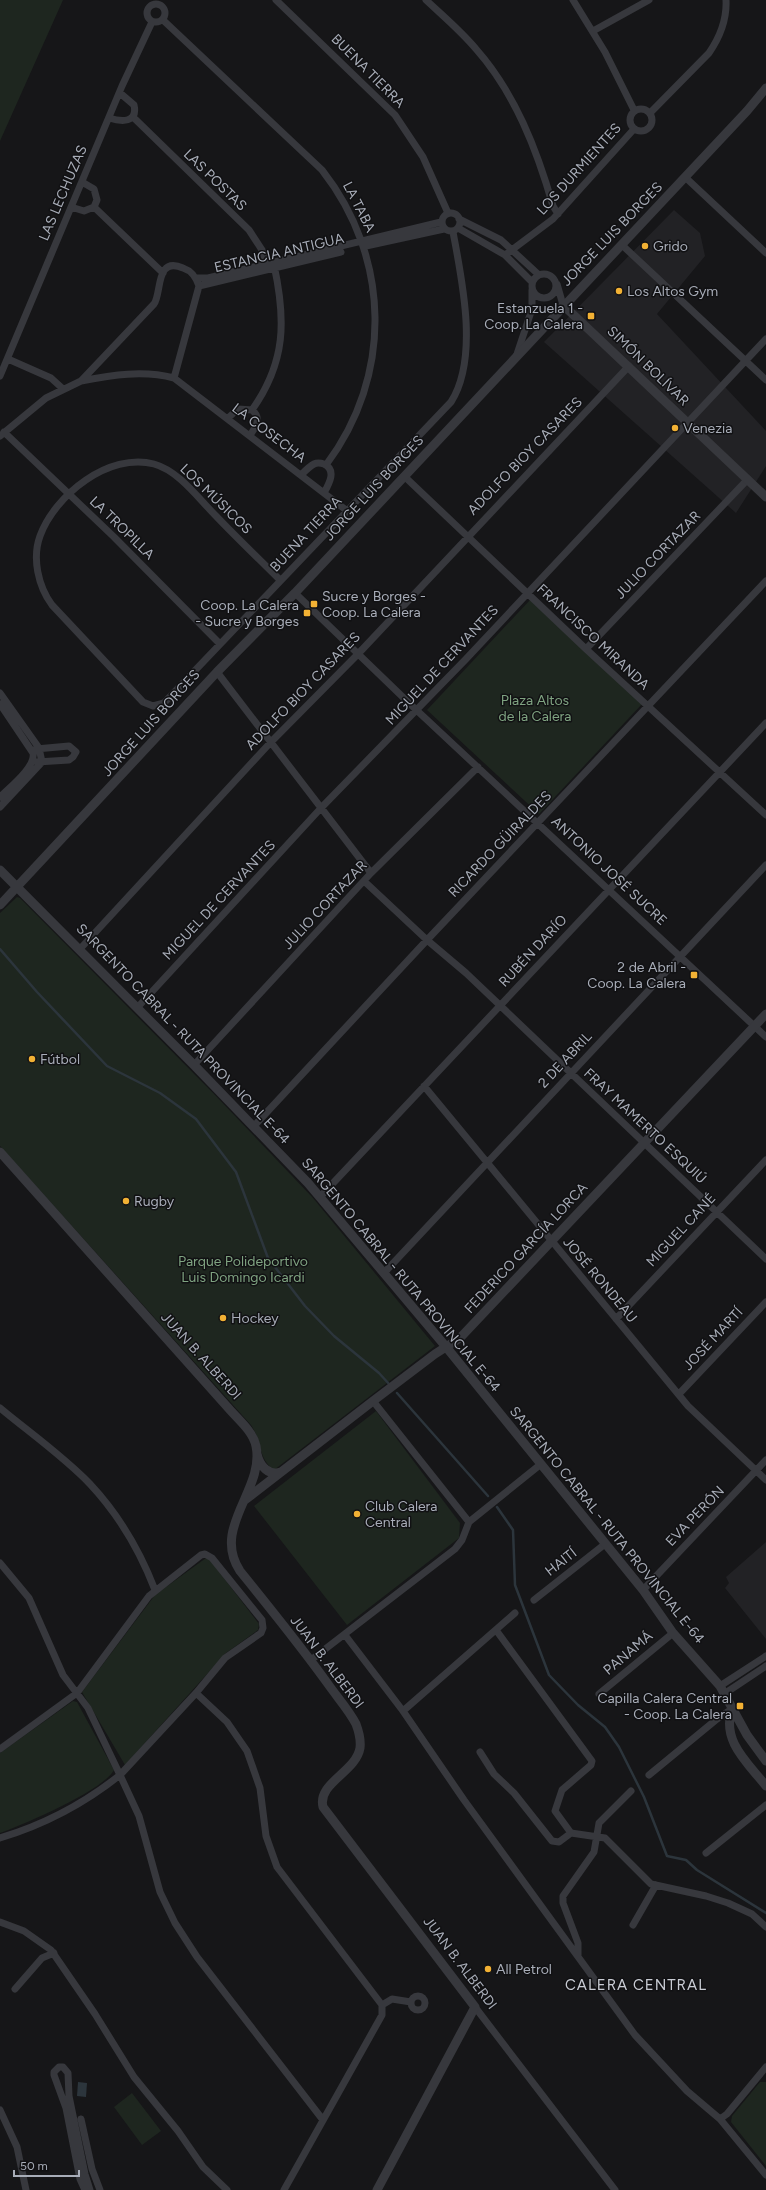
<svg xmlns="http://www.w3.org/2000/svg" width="766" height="2190" viewBox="0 0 766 2190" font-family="Figtree,sans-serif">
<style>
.built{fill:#222225}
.green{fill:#1e261f}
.water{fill:#2c353c}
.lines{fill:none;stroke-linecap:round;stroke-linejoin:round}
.stream{stroke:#2c353c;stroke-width:2.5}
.minor{stroke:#37383d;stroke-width:7}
.tertiary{stroke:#37383d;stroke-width:9}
.poi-dot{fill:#f2b134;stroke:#111113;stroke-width:1.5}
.labels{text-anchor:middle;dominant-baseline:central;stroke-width:3;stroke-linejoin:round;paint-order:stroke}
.street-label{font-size:14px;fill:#a8adb8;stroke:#111113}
.poi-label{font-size:14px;fill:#a8adb8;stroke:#111113;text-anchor:start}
.park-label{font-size:14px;fill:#7fa381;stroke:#111113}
.neighbourhood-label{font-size:15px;letter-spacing:1px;fill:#c9ccd4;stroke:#111113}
</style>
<rect width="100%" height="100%" fill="#161618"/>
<!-- built -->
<path class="built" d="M674 210 700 233 705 256 657 314 766 431V466L736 513 544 342Z
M766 1542V1639L725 1588 729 1583 726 1577Z"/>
<!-- green -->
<path class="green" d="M0 0H63L0 141Z
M530 600 642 704 539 814 427 710Z
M17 897 20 898 215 1095 313 1198 435 1346 274 1470C257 1457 263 1443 251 1425L0 1146V913Z
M376 1411 460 1523 459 1538 347 1625 254 1506Z
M206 1558 210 1560 259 1624 258 1630 226 1653 125 1765 82 1692 155 1595Z
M73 1701 77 1702 114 1770C104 1790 23 1825 0 1833V1753Z
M760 2082H766V2166L731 2122 732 2116Z
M132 2093 161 2131 142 2145 114 2107Z"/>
<!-- water -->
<path class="water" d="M78 2082 87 2083 86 2097 77 2096Z"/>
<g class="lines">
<!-- stream -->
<path class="stream" d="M0 949 37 992 107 1066 160 1093 196 1119 236 1172 268 1258 305 1306 334 1336 379 1373 389 1384
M397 1393 488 1496
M497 1507 513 1530 515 1585 549 1675 578 1705 605 1727 619 1747 644 1797 667 1856 686 1860 697 1870 766 1913"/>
<!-- minor -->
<path class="minor" d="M276 0 395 115 423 157 448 213
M426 0C443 16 461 31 476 49 515 93 537 150 553 206L558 214
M573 0 605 52 634 110
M147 13a9 9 0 1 1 18 0a9 9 0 1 1-18 0Z
M163 20 322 170C391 258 393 376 326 465
M593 31 649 0
M630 120a11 11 0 1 1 22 0a11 11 0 1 1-22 0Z
M650 113 709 53C720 37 727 20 726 0
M133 117 249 230 262 250 268 267
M109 118C122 122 138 123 134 105L120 93
M685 177 766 253
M71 207 84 211 94 207 97 200 94 189 82 182
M94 207 163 273
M442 222a9 9 0 1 1 18 0a9 9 0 1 1-18 0Z
M459 219 501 240 539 275
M458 228 505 255 532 282
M622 245 766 380
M366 246 444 229
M505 255 553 219 634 129
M532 286a12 12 0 1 1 24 0a12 12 0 1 1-24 0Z
M196 278H208L441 222
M557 284 563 305
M199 286 341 252
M516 357 532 309V290
M8 359 51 378 62 388
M0 376 122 86 152 22
M174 378 199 286
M81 381C112 375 143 370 174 378L346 510
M252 410C286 362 286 320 274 265
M228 418 238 409 252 410C262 418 256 427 250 435
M4 432 114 537 220 644
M0 436 46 398 81 381 154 304C162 293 155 256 183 268 192 271 196 277 199 286
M302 474C305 471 310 466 314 464 318 462 321 463 324 464 337 470 329 484 324 493
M404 476 586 649 766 815
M280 580C259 559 237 538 216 516 198 498 179 471 154 464 109 452 55 495 40 536 32 558 38 586 52 605L143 702 153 706 164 703 451 402C479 358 462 280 453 232
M295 593 410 704 766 1037
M586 649 748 479
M217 672 371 873
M0 693 39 748 42 762 0 807
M0 704 33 753C36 767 9 788 0 797
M36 749 69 746 76 752 73 757 69 760 37 762
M364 881 427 940 466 973 766 1259
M80 949 270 743 358 654 629 366
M137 1008 321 808 466 659 766 339
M194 1065 371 873 478 767
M424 1086 688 1406 766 1480
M254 1126 427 940 766 581
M320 1197 766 723
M384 1273 766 865
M616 1319 766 1160
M679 1394 766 1302
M373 1401 469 1522
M0 1408C30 1433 63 1456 90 1484 119 1515 140 1551 155 1590
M0 1563 29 1598 63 1675 88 1708 120 1775 139 1816 160 1892 175 1923 197 1957 323 2120
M643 1590 766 1460
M534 1600 605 1544
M496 1630 592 1761 591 1765 562 1790 555 1811 571 1833 605 1838 651 1884 706 1896 728 1903 752 1914 766 1927
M345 1635 403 1711 464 1800 635 2035 687 2091 720 2119 766 2175
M311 1660 455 1549 462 1540 469 1522 541 1464
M720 1686 766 1656
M196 1693 227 1722 247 1751 260 1788 266 1836 277 1867 382 2005V2015L284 2190
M599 1694 673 1633
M724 1694 766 1666
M403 1711 515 1613
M0 1749 77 1693 149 1596 201 1555 205 1554 212 1558 262 1620 263 1628 261 1633 225 1658 196 1693 120 1775C85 1803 43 1825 0 1838
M480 1752 494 1774 514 1793 552 1841 559 1842 571 1833
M649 1775 717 1719 732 1709
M706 1853 766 1805
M0 1922 24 1931 51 1950 95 2014 134 2077 178 2131 203 2167 227 2190
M633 1925 656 1885
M578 1956V1943L563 1903V1896L594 1852 599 1823 631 1791
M15 1989 42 1958 54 1953
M411 2003a7 7 0 1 1 14 0a7 7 0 1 1-14 0Z
M382 2005 392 1999 411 2002
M475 2007 615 2190
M0 2110 17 2147 26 2190
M81 2119 92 2169 100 2190
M720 2119 727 2114 766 2067
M87 2190 84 2188 80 2179 66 2108 54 2075V2072L59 2067H63L68 2073 69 2096 85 2174 90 2190"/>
<!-- tertiary -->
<path class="tertiary" d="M563 305 766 497
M0 870 194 1065 308 1183 447 1348 643 1590 673 1633 720 1686 747 1735 766 1761
M0 905 217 672 295 593 747 111 766 88
M0 1152 231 1411C240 1421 253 1432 256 1446 265 1490 211 1527 240 1571 270 1608 300 1645 328 1684 337 1697 349 1710 356 1724 359 1732 361 1740 360 1748 356 1772 317 1783 323 1807L475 2007 377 2190
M257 1454C260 1466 268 1476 281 1472
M245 1500 373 1401 435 1354 460 1338 766 1014
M732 1709C721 1741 748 1763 766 1786"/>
</g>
<!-- markers -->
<g class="poi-dot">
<circle cx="645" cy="246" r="4"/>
<circle cx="619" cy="291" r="4"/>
<rect x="587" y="312" width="8" height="8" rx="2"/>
<circle cx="675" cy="428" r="4"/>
<rect x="310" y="600" width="8" height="8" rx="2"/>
<rect x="303" y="609" width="8" height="8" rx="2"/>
<rect x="690" y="971" width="8" height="8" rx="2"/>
<circle cx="32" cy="1059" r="4"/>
<circle cx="126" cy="1201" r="4"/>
<circle cx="223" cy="1318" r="4"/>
<circle cx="357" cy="1514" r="4"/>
<rect x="736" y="1702" width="8" height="8" rx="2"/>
<circle cx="488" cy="1969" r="4"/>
</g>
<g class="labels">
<!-- street labels -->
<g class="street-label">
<text transform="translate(368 71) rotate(45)">BUENA TIERRA</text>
<text transform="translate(579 169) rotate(-48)">LOS DURMIENTES</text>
<text transform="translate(215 180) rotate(44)">LAS POSTAS</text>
<text transform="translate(63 193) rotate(-67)">LAS LECHUZAS</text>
<text transform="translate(359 207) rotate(63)">LA TABA</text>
<text transform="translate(612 234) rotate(-46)">JORGE LUIS BORGES</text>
<text transform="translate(279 253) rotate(-13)">ESTANCIA ANTIGUA</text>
<text transform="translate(648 366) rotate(44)">SIMÓN BOLÍVAR</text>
<text transform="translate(269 433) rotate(37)">LA COSECHA</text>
<text transform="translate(525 456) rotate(-46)">ADOLFO BIOY CASARES</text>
<text transform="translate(374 488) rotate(-47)">JORGE LUIS BORGES</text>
<text transform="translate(216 499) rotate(44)">LOS MÚSICOS</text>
<text transform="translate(122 528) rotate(44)">LA TROPILLA</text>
<text transform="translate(306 534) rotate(-47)">BUENA TIERRA</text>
<text transform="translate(658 555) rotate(-46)">JULIO CORTAZAR</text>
<text transform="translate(593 637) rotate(43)">FRANCISCO MIRANDA</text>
<text transform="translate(442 665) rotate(-47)">MIGUEL DE CERVANTES</text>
<text transform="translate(303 691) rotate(-46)">ADOLFO BIOY CASARES</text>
<text transform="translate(151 723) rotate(-48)">JORGE LUIS BORGES</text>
<text transform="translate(500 844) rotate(-46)">RICARDO GÜIRALDES</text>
<text transform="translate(609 871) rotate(43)">ANTONIO JOSÉ SUCRE</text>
<text transform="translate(219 900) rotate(-47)">MIGUEL DE CERVANTES</text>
<text transform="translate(325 905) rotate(-47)">JULIO CORTAZAR</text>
<text transform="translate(533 951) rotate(-47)">RUBÉN DARÍO</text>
<text transform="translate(183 1034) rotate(46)">SARGENTO CABRAL - RUTA PROVINCIAL E-64</text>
<text transform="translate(565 1060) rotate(-47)">2 DE ABRIL</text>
<text transform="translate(645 1126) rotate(43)">FRAY MAMERTO ESQUIÚ</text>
<text transform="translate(681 1230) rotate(-47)">MIGUEL CANÉ</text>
<text transform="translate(526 1248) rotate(-47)">FEDERICO GARCÍA LORCA</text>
<text transform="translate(401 1275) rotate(50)">SARGENTO CABRAL - RUTA PROVINCIAL E-64</text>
<text transform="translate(600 1280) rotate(50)">JOSÉ RONDEAU</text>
<text transform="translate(713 1339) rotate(-47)">JOSÉ MARTÍ</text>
<text transform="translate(201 1356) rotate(48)">JUAN B. ALBERDI</text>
<text transform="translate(695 1516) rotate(-46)">EVA PERÓN</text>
<text transform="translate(607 1525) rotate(51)">SARGENTO CABRAL - RUTA PROVINCIAL E-64</text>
<text transform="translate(561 1562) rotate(-38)">HAITÍ</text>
<text transform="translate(628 1653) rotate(-40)">PANAMÁ</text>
<text transform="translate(327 1662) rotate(53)">JUAN B. ALBERDI</text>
<text transform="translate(460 1963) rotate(53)">JUAN B. ALBERDI</text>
</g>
<!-- poi labels -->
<g class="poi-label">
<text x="653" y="246">Grido</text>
<text x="627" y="291">Los Altos Gym</text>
<text x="583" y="308" text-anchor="end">Estanzuela 1 -<tspan x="583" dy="16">Coop. La Calera</tspan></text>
<text x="683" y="428">Venezia</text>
<text x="322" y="596">Sucre y Borges -<tspan x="322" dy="16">Coop. La Calera</tspan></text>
<text x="299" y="605" text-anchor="end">Coop. La Calera<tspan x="299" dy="16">- Sucre y Borges</tspan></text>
<text x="686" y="967" text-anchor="end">2 de Abril -<tspan x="686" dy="16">Coop. La Calera</tspan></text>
<text x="40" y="1059">Fútbol</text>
<text x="134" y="1201">Rugby</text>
<text x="231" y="1318">Hockey</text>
<text x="365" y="1506">Club Calera<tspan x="365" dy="16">Central</tspan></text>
<text x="732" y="1698" text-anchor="end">Capilla Calera Central<tspan x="732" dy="16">- Coop. La Calera</tspan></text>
<text x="496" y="1969">All Petrol</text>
</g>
<!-- park labels -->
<g class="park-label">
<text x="535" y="700">Plaza Altos<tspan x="535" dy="16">de la Calera</tspan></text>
<text x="243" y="1261">Parque Polideportivo<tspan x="243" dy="16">Luis Domingo Icardi</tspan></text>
</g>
<!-- neighbourhood labels -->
<g class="neighbourhood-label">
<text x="636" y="1985">CALERA CENTRAL</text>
</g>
</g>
<!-- scale -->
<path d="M14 2170v6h65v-6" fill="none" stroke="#a8adb8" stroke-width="2"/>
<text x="20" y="2170" font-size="12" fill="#a8adb8" stroke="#111113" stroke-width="3" paint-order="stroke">50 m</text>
</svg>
